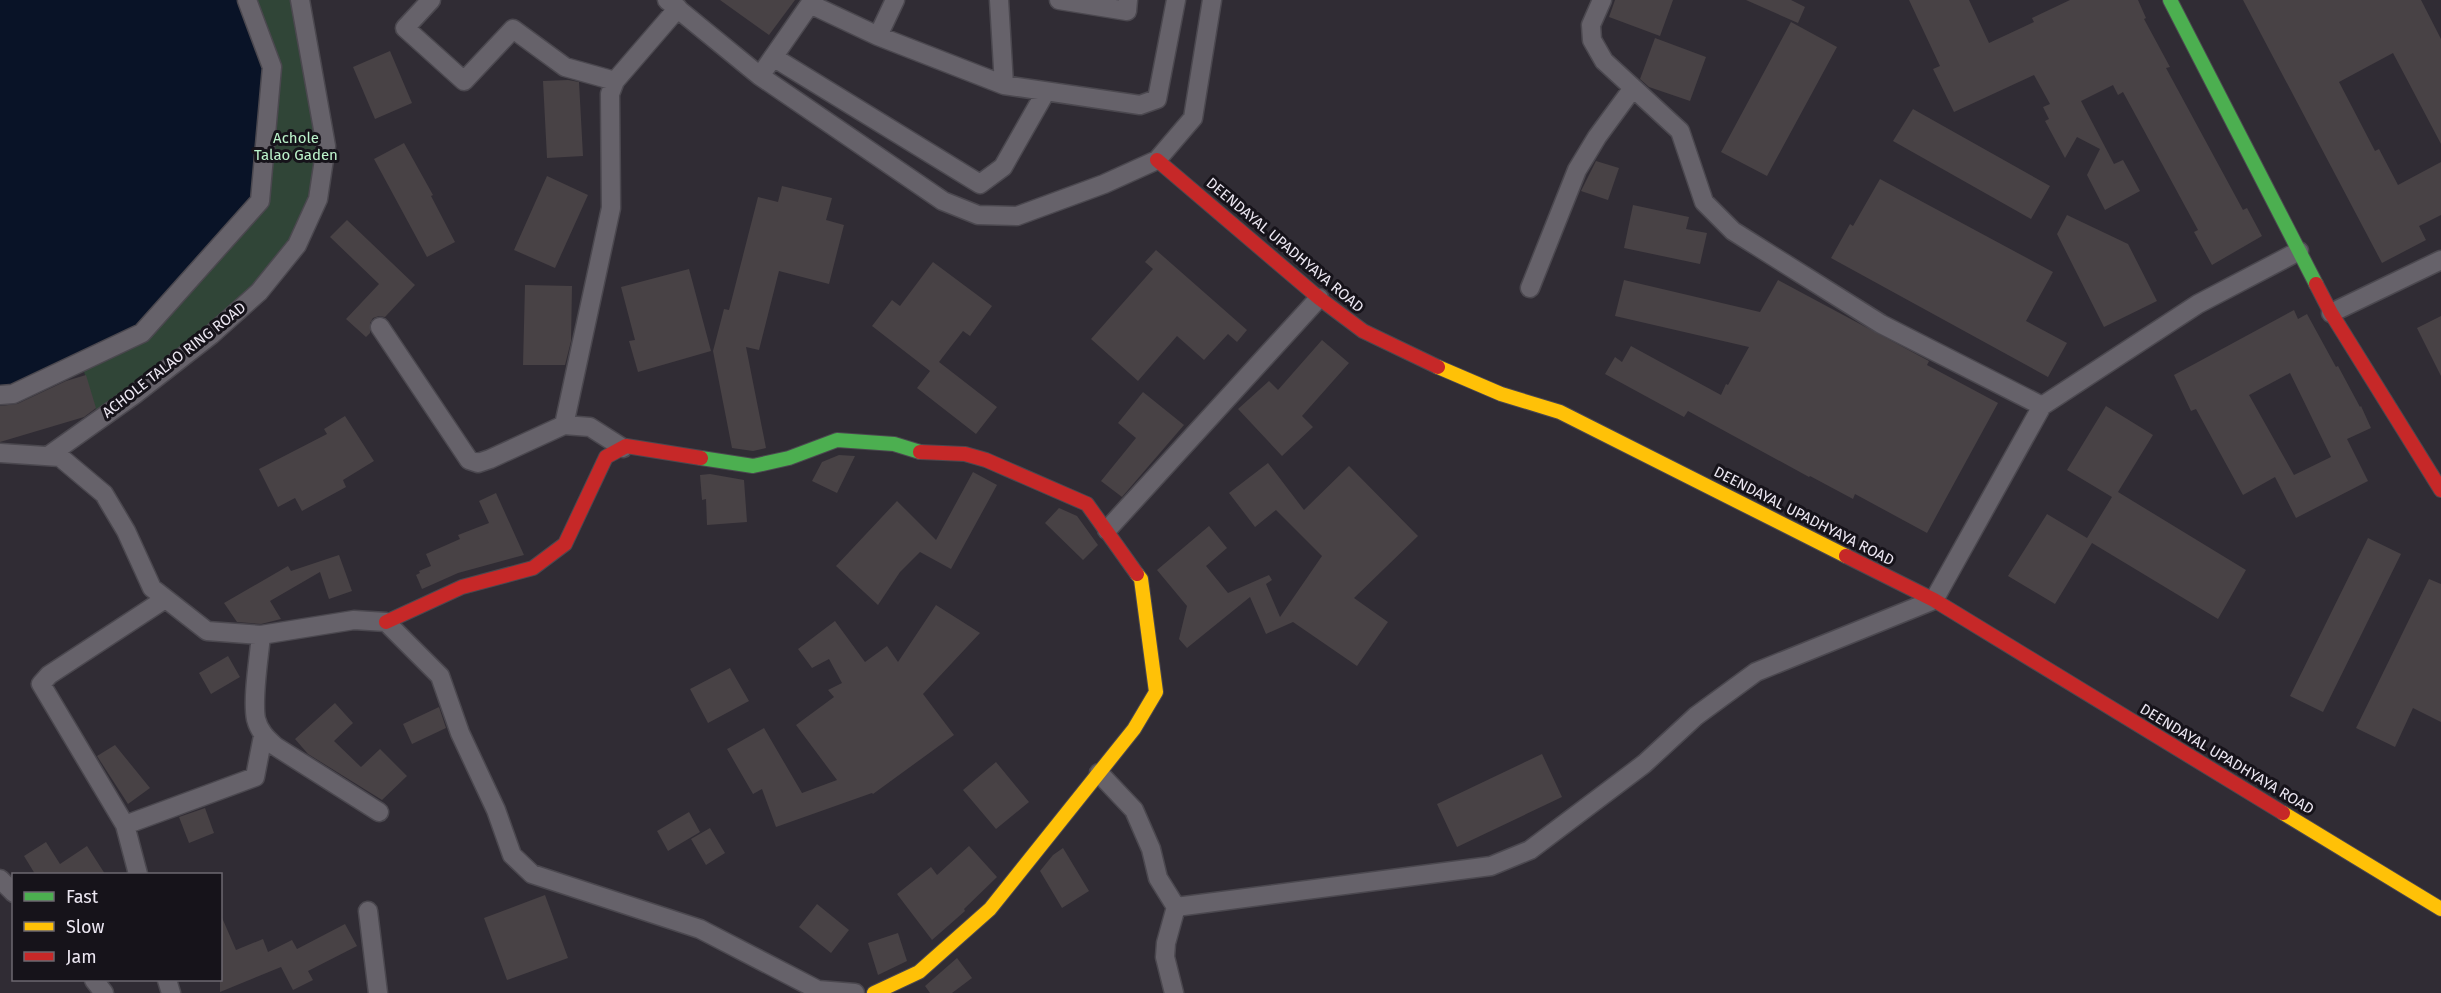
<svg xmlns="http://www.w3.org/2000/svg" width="2441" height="993" viewBox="0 0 2441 993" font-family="'Fira Sans',sans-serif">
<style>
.green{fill:#304537}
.water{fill:#091327}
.building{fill:#484245;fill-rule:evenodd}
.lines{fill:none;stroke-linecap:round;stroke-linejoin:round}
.street-casing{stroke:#4b484f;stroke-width:21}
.fast-casing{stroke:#4b484f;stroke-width:16}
.slow-casing{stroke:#4b484f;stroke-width:16}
.jam-casing{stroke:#4b484f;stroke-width:16}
.street{stroke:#66626a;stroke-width:18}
.fast{stroke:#4caf50;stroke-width:14}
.slow{stroke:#ffc107;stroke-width:14}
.jam{stroke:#c62828;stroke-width:14}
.labels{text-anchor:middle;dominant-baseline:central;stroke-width:6;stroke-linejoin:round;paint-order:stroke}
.park-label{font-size:15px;fill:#bdf4cc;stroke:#16131a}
.street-label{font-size:15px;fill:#ece7f2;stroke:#16131a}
</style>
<rect width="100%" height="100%" fill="#302c34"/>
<!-- green -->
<path class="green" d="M247 0H300L326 146 318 199 259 292 97 413 81 362Z"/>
<!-- water -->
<path class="water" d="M0 0H247L272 67 260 201 142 333 0 395Z"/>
<!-- building -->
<path class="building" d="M720 0H795L769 35Z
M1615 0H1673L1660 36 1609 17Z
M1746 0H1791L1805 7 1798 23Z
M1909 0H1969L1989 43 2034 22 2032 18 2070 0H2138L2146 18 2144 19 2170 67 2166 68 2243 210 2247 208 2262 236 2212 265 2194 232 2198 230 2123 92 2118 95 2113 85 2081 101 2114 164 2123 160 2140 191 2105 210 2087 175 2100 149 2077 137 2065 158 2045 121 2049 119 2043 107 2050 104 2034 75 1954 112 1933 69 1940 66Z
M2243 0H2421L2441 39V144L2393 53 2339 82 2375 151 2379 149 2398 185 2441 162V215L2419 226 2426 240 2382 263Z
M1791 22 1837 47 1767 176 1721 152Z
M1655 38 1706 57 1690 101 1649 87 1640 79Z
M390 51 412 103 375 119 353 67Z
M568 80 579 82 583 156 547 158 543 81Z
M1913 109 2050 186 2031 219 1893 141Z
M404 143 433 195 431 196 455 242 427 257 374 159Z
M1596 161 1619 168 1608 200 1581 191Z
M547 176 588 195 555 268 514 250Z
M1880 179 2053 272 2026 321 2067 343 2048 377 1831 258 1850 224 1853 226Z
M782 186 832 198 826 220 844 225 829 284 779 271 759 350 746 347 766 448 753 451 732 448 713 351 724 309 729 310 758 197 778 202Z
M1633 205 1689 217 1686 229 1707 233 1700 264 1624 248Z
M2067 215 2128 244 2157 301 2104 327 2057 234Z
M347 220 415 285 385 317 379 316 373 318 370 323V333L366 337 346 319 379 284 330 237Z
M1156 250 1247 330 1237 342 1228 334 1204 360 1177 336 1138 381 1091 339 1153 269 1145 262Z
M933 262 992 306 970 336 963 331 939 362 997 407 976 434 917 388 930 371 872 326 892 300 900 306Z
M689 269 711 351 638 372 629 341 635 340 621 287Z
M1624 280 1760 312 1778 280 1929 361 1927 365 1998 403 1927 533 1855 494 1853 499 1810 476 1809 477 1688 411 1684 417 1605 374 1615 357 1622 362 1631 346 1721 395 1726 384 1728 385 1749 347 1615 316Z
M525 285 572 286 571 341 565 365H523Z
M2294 310 2298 319 2307 314 2336 367 2338 366 2360 407 2361 406 2371 428 2347 439 2368 481 2296 518 2275 477 2243 495 2196 409 2191 411 2174 375ZM2290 373 2331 457 2294 475 2249 395Z
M2441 316V376L2417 328Z
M1322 340 1349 363 1302 416 1313 427 1282 456 1238 409 1269 381 1278 390Z
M86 375 96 408 84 417 0 442V406L17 404 66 381Z
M1143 392 1184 425 1122 497 1101 481 1136 438 1118 423Z
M2106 406 2153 435 2118 492 2246 570 2218 619 2092 543 2055 604 2008 576 2047 514 2087 538 2112 497 2067 470Z
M345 416 374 461 343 480 346 487 302 511 295 498 278 507 259 469 327 434 324 429Z
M839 455 855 456 837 493 812 481 822 462Z
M1268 463 1304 510 1349 466 1418 536 1354 598 1388 622 1357 666 1293 622 1266 634 1250 597 1187 648 1179 639 1187 606 1157 570 1209 526 1227 548 1206 566 1228 593 1269 575 1272 580 1266 584 1280 617 1322 556 1276 510 1255 527 1229 493Z
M973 472 997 485 951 569 920 552 900 572 878 605 836 566 897 501 936 540Z
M710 474 744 480 747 522 707 525 706 499 702 500 700 475Z
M496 493 524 555 458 573 422 589 416 575 420 573 419 571 431 566 426 554 460 539 458 535 489 523 479 501Z
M1059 508 1077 516 1098 545 1083 560 1045 523Z
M2368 538 2401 554 2323 712 2290 696Z
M339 555 352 591 329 599 320 572 270 601 281 619 261 624 237 622 224 603 288 566 291 571Z
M2429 579 2441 584V722L2413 708 2395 747 2356 728Z
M936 605 980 633 923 694 954 735 873 794 872 793 776 827 762 789 753 794 727 749 764 728 802 793 837 780 796 725 834 697 828 690 842 683 829 659 812 668 798 649 835 621 865 662 887 646 898 662Z
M228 656 240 677 211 694 199 673Z
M730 668 749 701 708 723 690 689Z
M335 703 353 723 334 741 361 767 380 749 407 776 382 800 308 754 295 739Z
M439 707 446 728 412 744 403 724Z
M115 745 150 788 128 804 97 756Z
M1542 754 1562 797 1457 847 1437 804Z
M996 762 1029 802 996 829 963 790Z
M205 808 214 833 189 843 179 817Z
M689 812 700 832 668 851 657 831Z
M710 828 725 853 706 865 691 839Z
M46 842 60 864 87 846 105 874H35L24 856Z
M969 846 997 877 964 909 965 911 932 940 897 894 931 867 937 875Z
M1063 848 1089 891 1062 908 1040 871 1053 855Z
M545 895 568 958 507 980 484 918Z
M817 904 849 930 831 953 799 927Z
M220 913 236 950 263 939 268 952 292 940 297 949 345 924 357 946 308 971 313 980 293 990 281 967 220 992Z
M898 933 907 961 878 975 868 943Z
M957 958 972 978 952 993H930L925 986Z"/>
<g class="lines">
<!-- street casing -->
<g class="street-casing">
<path id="street" d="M431 0 405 28 464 81 513 29 565 67 615 81
M667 0 760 76 943 201 978 215 1017 216 1104 184 1157 160 1193 118 1212 0
M999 0 1004 85
M1059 0 1127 11 1128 0
M1602 0 1591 25 1592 40 1604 61 1680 131 1704 202 1733 231 1881 324 2042 406
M878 36 895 0
M773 57 980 184 1003 167 1045 93
M760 76 810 4 878 36 1004 85 1140 105 1157 99 1176 0
M1530 288 1577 170 1597 137 1633 88
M2331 313 2441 260
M380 327 469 460 478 463 490 459 564 425 590 427 623 448
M0 395 13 394 142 333 260 201 272 67 247 0
M564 425 611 208 610 94 615 81 678 8
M0 453 60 457 104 494 126 531 152 588 207 631 261 635 354 620 386 622 440 676 460 733 496 810 512 855 532 874 700 929 818 990 855 993
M48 456 134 395 211 335 259 292 297 245 318 199 326 146 300 0
M1107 530 1319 298
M165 599 49 675 41 684 125 825 255 777 263 736
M261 635C259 658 252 698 256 719 259 731 266 738 275 746L379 812
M1099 773 1134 810 1151 849 1158 878 1176 907 1166 943 1165 957 1174 993
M125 825 138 874
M0 879 14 893
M1176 907 1491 866 1530 850 1644 764 1696 716 1756 672 1934 600 2042 406 2198 304 2299 251
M368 911 378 993
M94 980 104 993
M167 980 171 993"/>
</g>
<!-- fast casing -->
<g class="fast-casing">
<path id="fast" d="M2170 0 2316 284
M701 458 753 466 789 458 837 440 894 444 920 452"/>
</g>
<!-- slow casing -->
<g class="slow-casing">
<path id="slow" d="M1438 367 1501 394 1560 412 1846 556
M2283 813 2441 909
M874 993 919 972 990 909 1134 729 1156 692 1141 579 1137 574"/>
</g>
<!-- jam casing -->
<g class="jam-casing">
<path id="jam" d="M1157 160 1319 298 1363 331 1438 367
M2316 284 2331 313 2441 490
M920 452 965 454 986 460 1087 504 1137 574
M1846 556 1934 600 2283 813
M386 622 462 587 533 568 565 544 606 457 626 446 701 458"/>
</g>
<!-- street -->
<use href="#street" class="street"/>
<!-- fast -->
<use href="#fast" class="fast"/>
<!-- slow -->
<use href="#slow" class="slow"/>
<!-- jam -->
<use href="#jam" class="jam"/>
</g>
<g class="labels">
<!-- park labels -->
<g class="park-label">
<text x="296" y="138">Achole<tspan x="296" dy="17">Talao Gaden</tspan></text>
</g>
<!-- street labels -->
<g class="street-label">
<text transform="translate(1285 245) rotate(40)">DEENDAYAL UPADHYAYA ROAD</text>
<text transform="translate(174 360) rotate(-38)">ACHOLE TALAO RING ROAD</text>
<text transform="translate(1804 516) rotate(27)">DEENDAYAL UPADHYAYA ROAD</text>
<text transform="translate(2227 759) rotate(31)">DEENDAYAL UPADHYAYA ROAD</text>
</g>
</g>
<!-- legend -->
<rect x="12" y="873" width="210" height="108" fill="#16131a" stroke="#6c6870" stroke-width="1.5"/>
<rect x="24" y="892" width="30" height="9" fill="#4caf50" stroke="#6c6870" stroke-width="1.5"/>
<text x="66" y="903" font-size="18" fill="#ece7f2">Fast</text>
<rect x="24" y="922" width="30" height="9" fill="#ffc107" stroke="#6c6870" stroke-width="1.5"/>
<text x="66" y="933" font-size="18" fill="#ece7f2">Slow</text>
<rect x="24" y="952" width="30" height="9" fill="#c62828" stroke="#6c6870" stroke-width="1.5"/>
<text x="66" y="963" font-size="18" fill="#ece7f2">Jam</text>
</svg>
